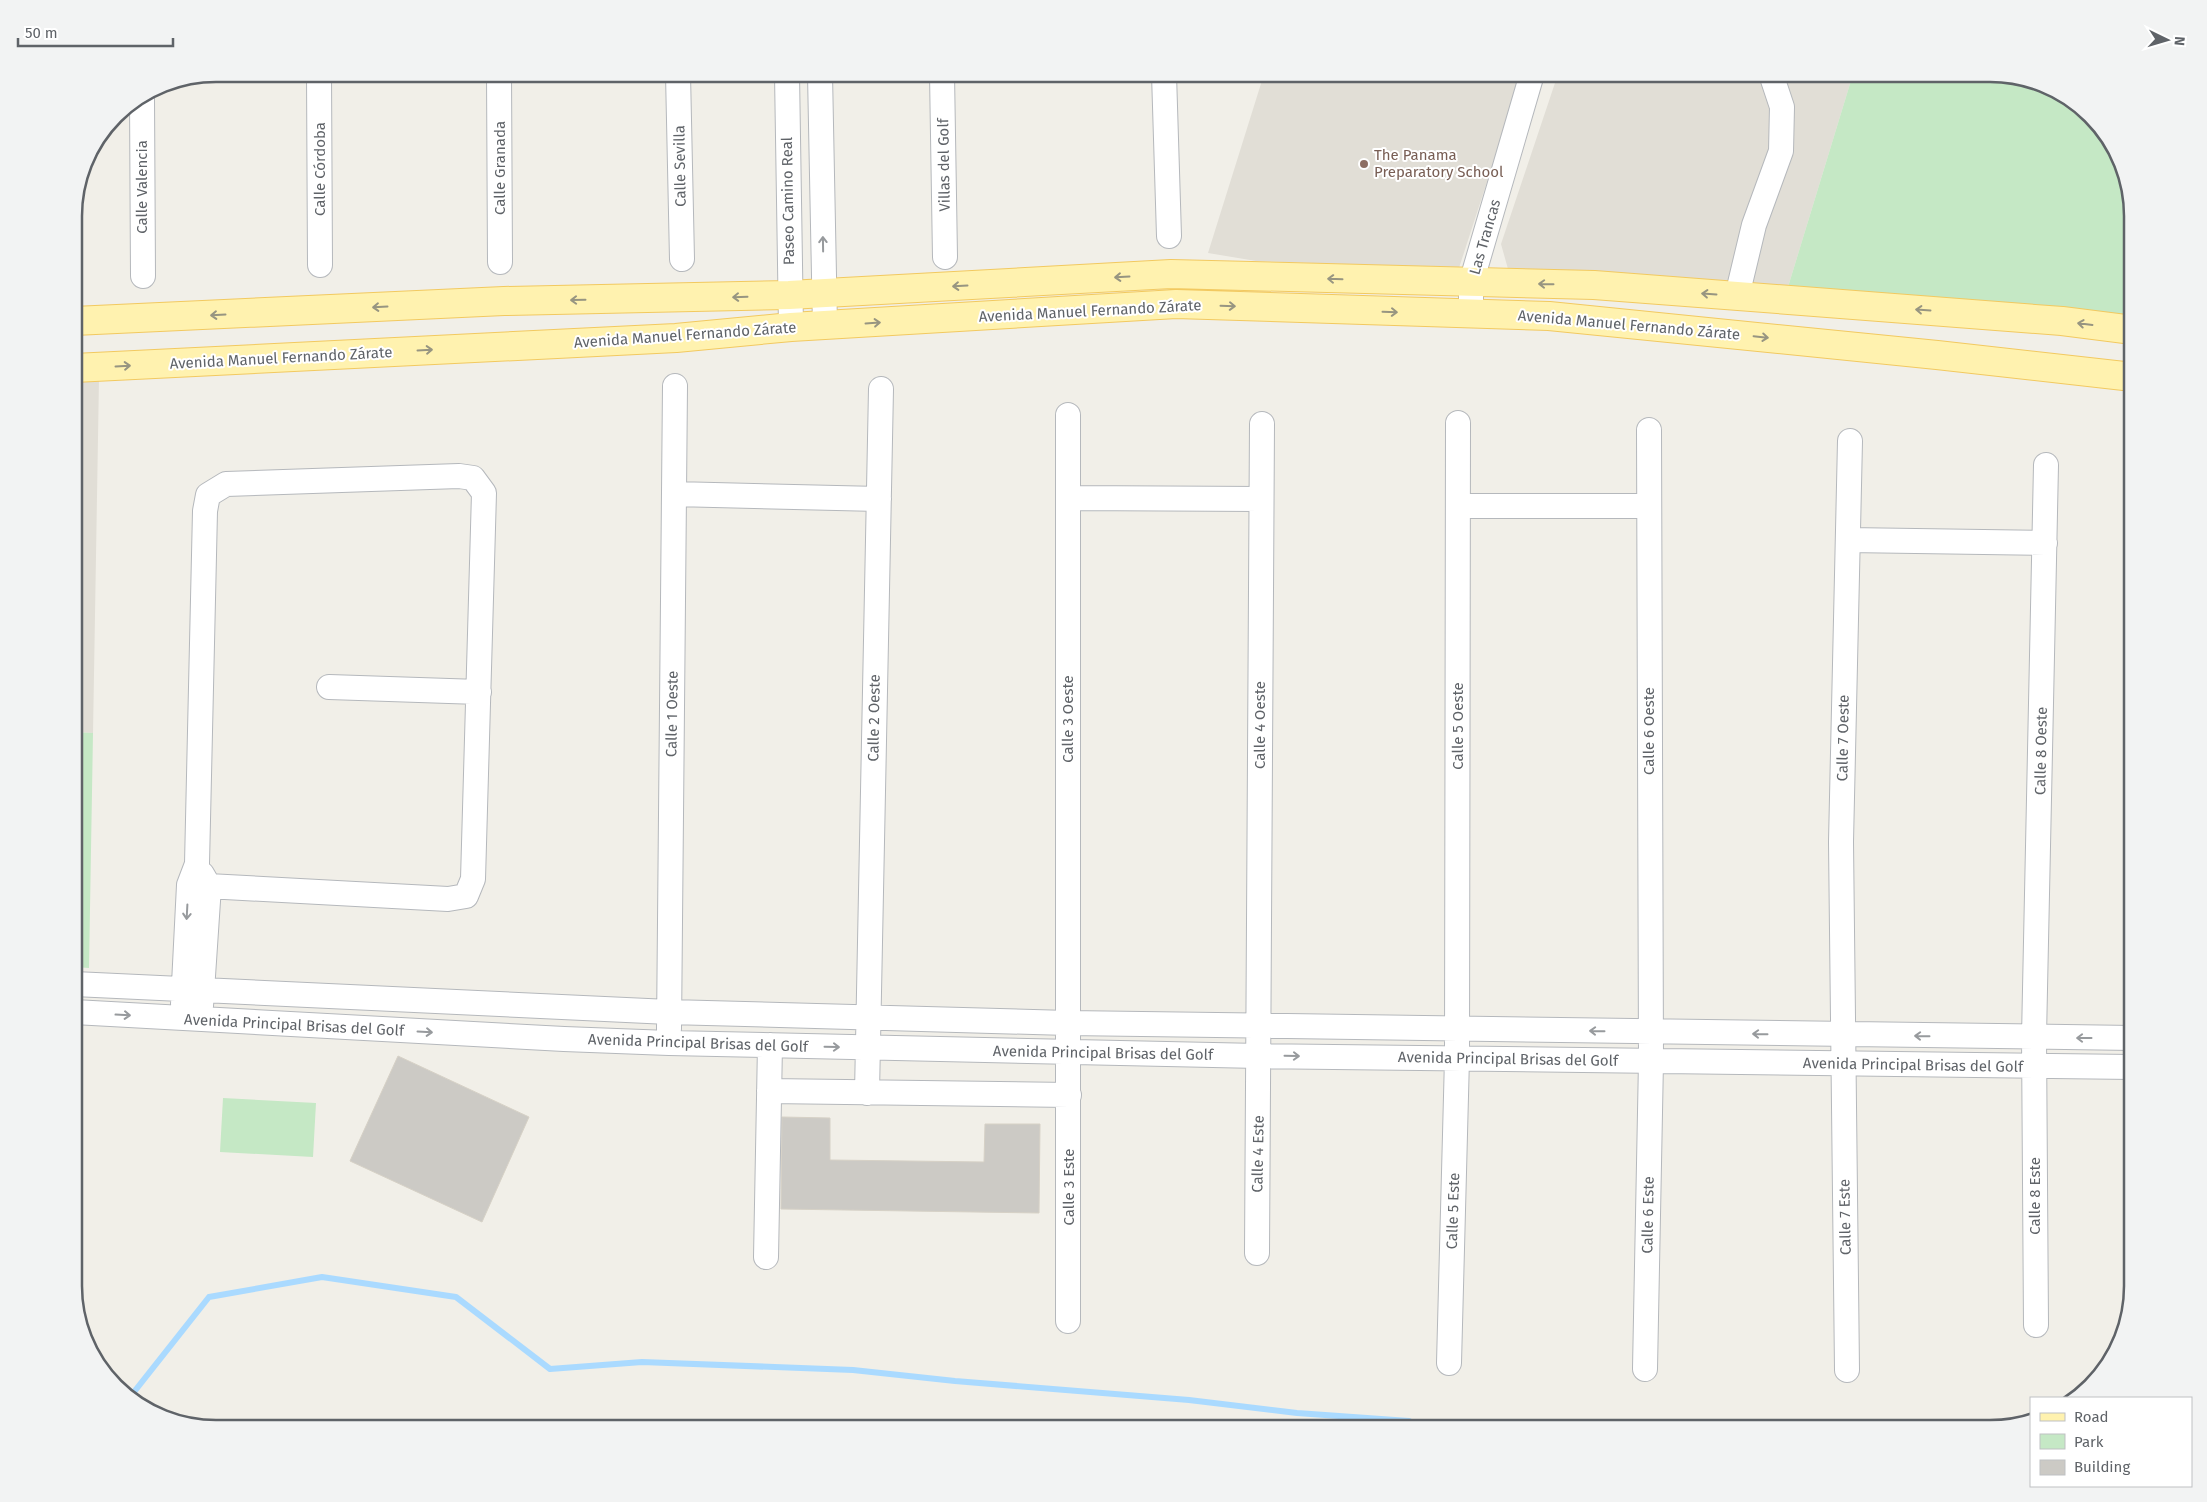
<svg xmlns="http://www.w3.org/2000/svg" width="2207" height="1502" viewBox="0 0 2207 1502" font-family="'Fira Sans',sans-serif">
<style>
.education{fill:#e1ded6}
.green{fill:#c5e8c5}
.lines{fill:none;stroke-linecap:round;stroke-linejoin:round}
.stream{stroke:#aadaff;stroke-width:6}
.building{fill:#cccac5;stroke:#d6d1c6}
.minor-casing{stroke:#b5b8bc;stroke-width:26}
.major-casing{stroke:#f2c960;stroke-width:30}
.minor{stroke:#fff;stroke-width:24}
.major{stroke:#fff2af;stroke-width:28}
.oneway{stroke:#979a9d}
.oneway2{stroke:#979581}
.education-dot{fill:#8d6e63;stroke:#fff;stroke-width:2}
.labels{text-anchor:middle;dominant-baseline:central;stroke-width:4;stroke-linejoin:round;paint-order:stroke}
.education-label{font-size:15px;fill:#785e54;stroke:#fff;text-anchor:start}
.street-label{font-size:15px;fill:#5f6368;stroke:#fff}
.rim{fill:none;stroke:#5f6368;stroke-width:2.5}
</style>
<rect width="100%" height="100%" fill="#f1efe8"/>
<!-- education -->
<path class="education" d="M1264 74H1522L1459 268 1256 261 1208 253Z
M1558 74H1853L1788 287 1508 269 1501 244Z
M99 379 93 733 74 732V381Z"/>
<!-- green -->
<path class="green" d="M1853 74H1991L2070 98 2114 145 2133 216V330L1788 287Z
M74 732 93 733 89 968 74 967Z
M223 1098 316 1103 313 1157 220 1152Z"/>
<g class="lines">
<!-- stream -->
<path class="stream" d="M130 1397 209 1297 322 1277 456 1297 550 1369 642 1362 853 1370 955 1381 1189 1400 1297 1413 1409 1421"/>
</g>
<!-- building -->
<path class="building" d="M398 1056 529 1117 482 1222 350 1161Z
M782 1117 830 1118V1160L984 1162 985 1124H1040L1039 1213 781 1209Z"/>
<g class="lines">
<!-- minor casing -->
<g class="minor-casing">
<path id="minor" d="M319 74 320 265
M499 74 500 262
M678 74 682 259
M787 74 791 327
M820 74 825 326
M942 74 945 257
M1164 74 1169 236
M142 98 143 276
M1737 296 1754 225 1781 151 1782 107 1771 74
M1471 314V283L1532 74
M1068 415V1321
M674 494 879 499
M1068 498 1261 499
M1458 506H1648
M1848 540 2045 543
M329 687 479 692
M74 984 669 1012 1068 1023 2133 1038
M183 1004 189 885 197 864 205 511 208 495 226 484 459 476 473 478 484 493 473 879 466 896 448 899 189 885
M201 1006 209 886 202 874
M74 1012 564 1039 669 1043 1259 1056 2133 1067
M669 1029 675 386
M769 1091 1069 1095
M867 1093 881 389
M1257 1253 1262 424
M766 1257 770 1045
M2036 1325 2034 1037 2046 465
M1449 1363 1457 1058 1458 423
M1645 1369 1651 1061 1649 430
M1847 1370 1841 842 1850 441"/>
</g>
<!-- major casing -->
<g class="major-casing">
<path id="major" d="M74 321 504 301 789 295 1171 274 1594 285 2062 321 2133 330
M74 368 676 338 791 327 1176 304 1549 316 1937 355 2133 377"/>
</g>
<!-- minor -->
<use href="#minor" class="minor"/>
<!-- major -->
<use href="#major" class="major"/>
</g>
<!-- one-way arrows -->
<defs><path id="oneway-shaft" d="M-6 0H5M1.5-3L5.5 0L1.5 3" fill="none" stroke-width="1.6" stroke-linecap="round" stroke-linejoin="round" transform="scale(1.25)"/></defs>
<g class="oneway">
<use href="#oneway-shaft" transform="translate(823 244) rotate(-91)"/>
<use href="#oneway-shaft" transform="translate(187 912) rotate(93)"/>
<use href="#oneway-shaft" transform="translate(123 1015) rotate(3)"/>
<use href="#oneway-shaft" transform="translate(1597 1031) rotate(-179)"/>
<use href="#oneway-shaft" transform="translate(425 1032) rotate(3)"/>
<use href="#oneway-shaft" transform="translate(1760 1034) rotate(-179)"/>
<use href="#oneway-shaft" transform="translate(1922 1036) rotate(-179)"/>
<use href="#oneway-shaft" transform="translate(2084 1038) rotate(-180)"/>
<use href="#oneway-shaft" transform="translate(832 1047) rotate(1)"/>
<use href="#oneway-shaft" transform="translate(1292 1056) rotate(1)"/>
</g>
<g class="oneway2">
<use href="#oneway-shaft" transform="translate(1122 277) rotate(177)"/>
<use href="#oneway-shaft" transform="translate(1335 279) rotate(-178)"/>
<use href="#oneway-shaft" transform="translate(1546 284) rotate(-179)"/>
<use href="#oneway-shaft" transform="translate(960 286) rotate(177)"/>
<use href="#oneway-shaft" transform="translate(1709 294) rotate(-176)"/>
<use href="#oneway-shaft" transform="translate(740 297) rotate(178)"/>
<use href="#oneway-shaft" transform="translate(578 300) rotate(179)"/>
<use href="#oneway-shaft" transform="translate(1228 306) rotate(2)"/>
<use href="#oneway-shaft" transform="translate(380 307) rotate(177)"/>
<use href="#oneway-shaft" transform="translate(1923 310) rotate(-176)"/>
<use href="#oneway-shaft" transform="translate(1390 312) rotate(2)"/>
<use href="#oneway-shaft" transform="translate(218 315) rotate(177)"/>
<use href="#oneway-shaft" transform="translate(873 323) rotate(-4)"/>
<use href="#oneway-shaft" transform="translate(2085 324) rotate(-173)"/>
<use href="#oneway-shaft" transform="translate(1761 337) rotate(6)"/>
<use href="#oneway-shaft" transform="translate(425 350) rotate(-3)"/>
<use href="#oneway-shaft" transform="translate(123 366) rotate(-3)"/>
</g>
<!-- markers -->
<circle class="education-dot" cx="1364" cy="164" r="5"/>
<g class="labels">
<!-- education labels -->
<g class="education-label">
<text x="1374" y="155">The Panama<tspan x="1374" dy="17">Preparatory School</tspan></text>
</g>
<!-- street labels -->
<g class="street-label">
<text transform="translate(944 165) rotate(-91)">Villas del Golf</text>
<text transform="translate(680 166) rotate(-91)">Calle Sevilla</text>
<text transform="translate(500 168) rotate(-90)">Calle Granada</text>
<text transform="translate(320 169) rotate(-90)">Calle Córdoba</text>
<text transform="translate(142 187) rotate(-90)">Calle Valencia</text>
<text transform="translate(788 201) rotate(-91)">Paseo Camino Real</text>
<text transform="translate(1485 237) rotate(-74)">Las Trancas</text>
<text transform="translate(1090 311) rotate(-3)">Avenida Manuel Fernando Zárate</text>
<text transform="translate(1629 325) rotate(5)">Avenida Manuel Fernando Zárate</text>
<text transform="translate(685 335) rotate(-4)">Avenida Manuel Fernando Zárate</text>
<text transform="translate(281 358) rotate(-3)">Avenida Manuel Fernando Zárate</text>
<text transform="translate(672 714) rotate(-89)">Calle 1 Oeste</text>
<text transform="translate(874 718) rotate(-89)">Calle 2 Oeste</text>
<text transform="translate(1068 719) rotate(-90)">Calle 3 Oeste</text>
<text transform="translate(1260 725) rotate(-90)">Calle 4 Oeste</text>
<text transform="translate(1458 726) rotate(-90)">Calle 5 Oeste</text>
<text transform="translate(1649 731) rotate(-90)">Calle 6 Oeste</text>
<text transform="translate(1843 738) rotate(-89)">Calle 7 Oeste</text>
<text transform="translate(2041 751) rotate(-89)">Calle 8 Oeste</text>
<text transform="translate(294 1025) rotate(3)">Avenida Principal Brisas del Golf</text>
<text transform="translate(698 1043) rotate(2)">Avenida Principal Brisas del Golf</text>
<text transform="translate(1103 1053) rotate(1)">Avenida Principal Brisas del Golf</text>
<text transform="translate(1508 1059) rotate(1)">Avenida Principal Brisas del Golf</text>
<text transform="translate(1913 1065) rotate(1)">Avenida Principal Brisas del Golf</text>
<text transform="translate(1258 1154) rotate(-89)">Calle 4 Este</text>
<text transform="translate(1069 1187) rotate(-90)">Calle 3 Este</text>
<text transform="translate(2035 1196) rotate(-90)">Calle 8 Este</text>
<text transform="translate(1453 1211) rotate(-88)">Calle 5 Este</text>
<text transform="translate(1648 1215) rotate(-89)">Calle 6 Este</text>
<text transform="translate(1845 1217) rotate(-91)">Calle 7 Este</text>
</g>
</g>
<!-- crop -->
<path d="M0 0H2207V1502H0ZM216 82H1990A134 134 0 0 1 2124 216V1286A134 134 0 0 1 1990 1420H216A134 134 0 0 1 82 1286V216A134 134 0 0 1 216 82Z" fill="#f2f3f3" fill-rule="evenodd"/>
<path class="rim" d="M216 82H1990A134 134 0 0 1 2124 216V1286A134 134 0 0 1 1990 1420H216A134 134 0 0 1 82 1286V216A134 134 0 0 1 216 82Z"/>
<!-- legend -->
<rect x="2030" y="1397" width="162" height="90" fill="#ffffff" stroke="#bfc1c3"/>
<rect x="2040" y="1413" width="25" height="8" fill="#fff2af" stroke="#bfc1c3"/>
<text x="2074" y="1422" font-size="15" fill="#5f6368">Road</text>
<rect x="2040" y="1434" width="25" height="15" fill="#c5e8c5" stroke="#bfc1c3"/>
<text x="2074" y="1447" font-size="15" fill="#5f6368">Park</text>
<rect x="2040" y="1460" width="25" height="15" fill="#cccac5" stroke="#bfc1c3"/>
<text x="2074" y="1472" font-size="15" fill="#5f6368">Building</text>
<!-- north arrow -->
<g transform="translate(2167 40) rotate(95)" stroke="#ffffff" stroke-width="4" paint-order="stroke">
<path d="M0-4L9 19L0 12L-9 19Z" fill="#5f6368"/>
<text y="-8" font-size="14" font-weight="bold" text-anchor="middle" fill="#5f6368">N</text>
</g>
<!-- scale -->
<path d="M18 38v8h155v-8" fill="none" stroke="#5f6368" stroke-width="2.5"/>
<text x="25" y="38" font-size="15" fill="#5f6368" stroke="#ffffff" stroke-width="4" paint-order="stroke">50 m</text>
</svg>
